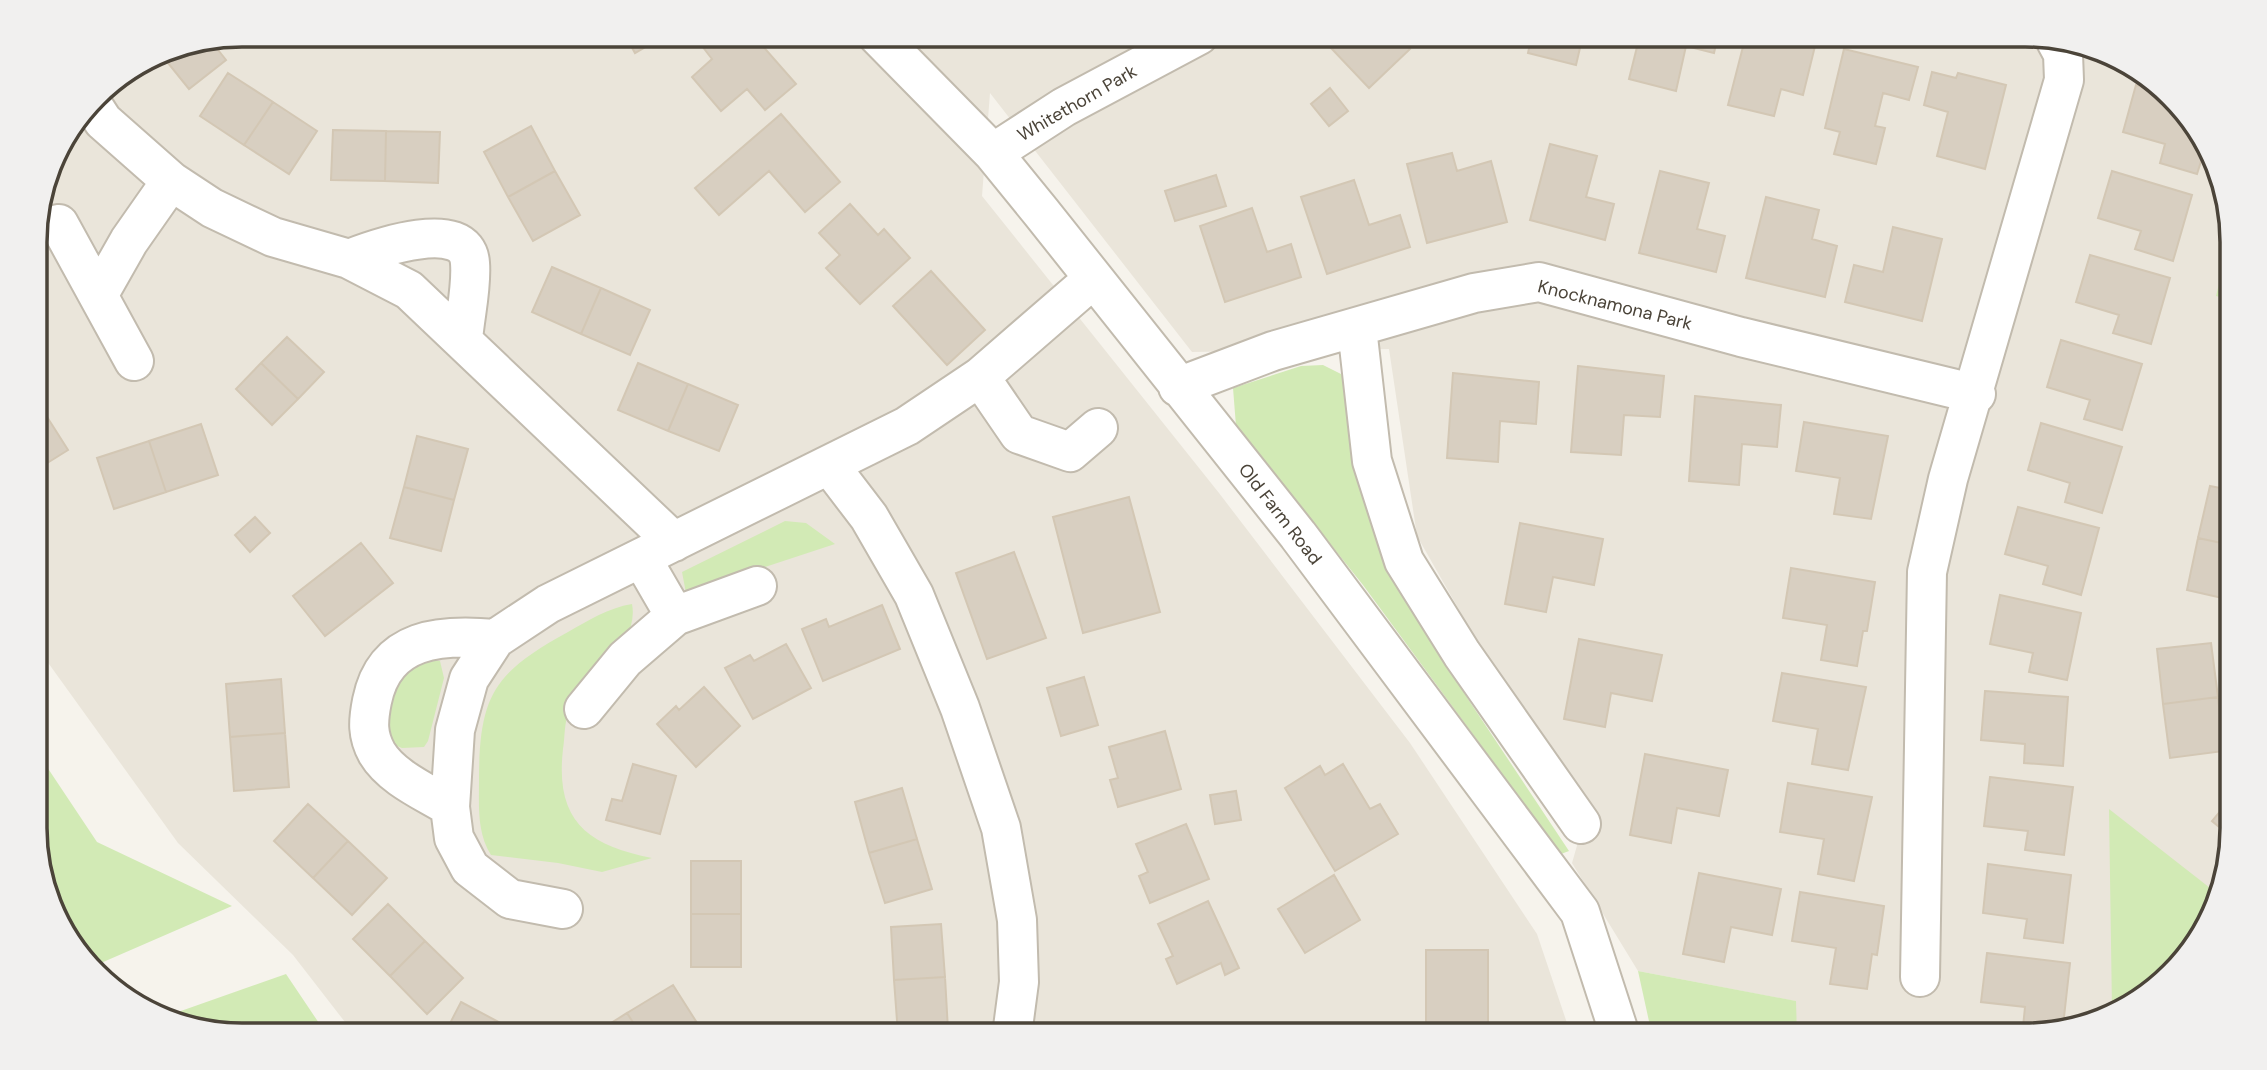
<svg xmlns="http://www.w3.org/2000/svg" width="2267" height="1070" viewBox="0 0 2267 1070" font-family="'DM Sans',sans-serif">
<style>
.residential{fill:#eae5da}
.green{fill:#d2eab5}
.building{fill:#d8cfc1;stroke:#d3c7b4;stroke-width:2}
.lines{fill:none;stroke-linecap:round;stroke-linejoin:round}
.minor-casing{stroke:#c2bbae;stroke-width:42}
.minor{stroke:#fff;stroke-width:38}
.labels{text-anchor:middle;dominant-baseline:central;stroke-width:5;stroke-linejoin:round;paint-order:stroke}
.street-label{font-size:18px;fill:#4b4439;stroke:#fff}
.rim{fill:none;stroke:#4b4439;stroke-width:3.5}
</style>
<rect width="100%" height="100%" fill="#f6f3ec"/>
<!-- residential -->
<path class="residential" d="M242 35H2025L2104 51 2189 116 2230 216 2232 828 2216 907 2140 1000 2038 1035H1797L1795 1001 1638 971 1572 863 1589 804 1487 659 1417 536 1389 349 1192 352 990 93 982 196 1219 493 1410 743 1537 934 1571 1035H355L293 955 178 843 36 646 35 228 57 150 105 87 163 51Z"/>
<!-- green -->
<path class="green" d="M2230 241 2231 300 2216 296Z
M1323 365 1341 374 1347 386 1414 610 1468 699 1569 851 1561 854 1363 585 1236 426 1233 388 1301 366Z
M785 521 806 523 835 544 686 593 682 572Z
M632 604C640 646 587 678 569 712 564 722 565 738 563 749 555 820 586 845 652 858L602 872 558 863 491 855C477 833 479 807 479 782 479 696 493 673 568 632 589 620 608 608 632 604Z
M428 659 440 661 444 678 428 741 424 747 402 748 387 742 379 721 398 682 411 662Z
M37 752 97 842 232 906 94 966 78 954 37 855Z
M2109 809 2219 895 2216 907 2140 1000 2112 1010Z
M1638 971 1796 1001 1797 1035H1652Z
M286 974 327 1035H242L161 1018Z"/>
<!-- building -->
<path class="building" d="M625 35H666L635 53Z
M701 35H728L733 40 740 35H753L796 84 765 110 747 89 721 111 692 77 712 59 699 42Z
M1344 35H1396L1410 49 1369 88 1331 48Z
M1532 35H1583L1576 65 1528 53Z
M1640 35H1718L1714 53 1686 46 1676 91 1629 79Z
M1746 35H1789L1816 42 1803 95 1781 89 1774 116 1728 105Z
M211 41 226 60 189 89 160 53Z
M1844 49 1918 67 1909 100 1883 93 1875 126 1885 128 1876 164 1834 154 1840 132 1825 128Z
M1932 72 1956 78 1958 73 2006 85 1985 169 1937 156 1948 112 1924 105Z
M228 73 273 102 244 145 200 116Z
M2136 85 2155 90 2189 116 2204 152 2197 174 2160 163 2165 144 2123 132Z
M1330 88 1348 111 1329 126 1311 104Z
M273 102 317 131 289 174 244 145Z
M781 114 840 182 805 212 769 171 719 215 695 188Z
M531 126 555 171 508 197 484 152Z
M333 130 386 131 385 181 331 180Z
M386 131 440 132 438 183 385 181Z
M1550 144 1597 156 1586 197 1614 204 1605 240 1530 220Z
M1452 153 1457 171 1491 161 1507 222 1427 243 1407 164Z
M555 171 580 215 533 241 508 197Z
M1660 171 1709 183 1697 229 1725 236 1716 272 1639 253Z
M2112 171 2192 195 2173 261 2135 249 2141 231 2098 218Z
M1216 175 1226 206 1175 221 1165 191Z
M1354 180 1369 225 1400 215 1410 247 1327 274 1301 197Z
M1766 197 1819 210 1812 239 1837 246 1825 297 1746 278Z
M850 204 878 235 884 229 910 258 860 304 826 268 840 255 819 233Z
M1252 208 1267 252 1291 244 1301 277 1225 302 1200 226Z
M1893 227 1942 239 1922 321 1845 302 1854 265 1883 272Z
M2090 255 2170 278 2151 344 2113 333 2119 315 2076 302Z
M552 267 601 288 581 334 532 312Z
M931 271 985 330 947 365 893 306Z
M601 288 650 310 630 355 581 334Z
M287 337 324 372 298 399 261 363Z
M2061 340 2142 364 2122 430 2084 419 2090 400 2047 387Z
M261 363 298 399 272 425 236 389Z
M638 363 688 384 668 431 618 410Z
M1578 366 1664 376 1660 417 1624 415 1621 455 1571 452Z
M1453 373 1539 382 1536 424 1500 421 1498 462 1447 458Z
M688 384 738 405 719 451 668 431Z
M1695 396 1781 405 1777 447 1742 444 1739 485 1689 481Z
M36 399 49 420 36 428Z
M2231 414V447L2224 446Z
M49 420 68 450 36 470V428Z
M1804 422 1888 436 1871 519 1834 514 1840 478 1796 471Z
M2041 423 2122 447 2102 513 2065 502 2070 483 2028 470Z
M201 424 218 475 166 492 149 441Z
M417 436 468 449 454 500 404 487Z
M149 441 166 492 114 509 97 458Z
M2210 486 2231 490V545L2198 538Z
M404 487 454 500 441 551 390 538Z
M1129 497 1160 612 1083 633 1053 517Z
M2018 507 2099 528 2081 595 2043 584 2048 566 2005 554Z
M255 517 270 533 250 552 235 535Z
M1520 523 1603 539 1594 585 1553 577 1546 612 1505 604Z
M2198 538 2231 545V600L2187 590Z
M361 543 393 583 325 636 293 596Z
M1014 552 1046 638 987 659 956 573Z
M1791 568 1875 582 1867 631H1863L1857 666 1821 660 1827 625 1783 618Z
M2000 595 2081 613 2067 680 2029 672 2033 653 1990 644Z
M882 605 900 649 823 681 802 629 826 619 829 627Z
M1579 639 1662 655 1652 701 1611 693 1605 727 1564 719Z
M2211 643 2218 697 2163 704 2157 649Z
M786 644 811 688 753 719 725 668 750 655 754 661Z
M1782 673 1866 687 1848 770 1812 764 1818 729 1773 721Z
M1084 677 1098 725 1061 736 1047 688Z
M281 679 285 733 230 737 226 684Z
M704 687 740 726 696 767 657 724 676 706 679 710Z
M1985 691 2068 697 2063 766 2024 763 2025 744 1981 740Z
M2218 697 2224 751 2170 758 2163 704Z
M1165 731 1181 789 1118 807 1110 780 1118 778 1109 747Z
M285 733 289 787 234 791 230 737Z
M1645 754 1728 770 1719 816 1677 808 1671 843 1630 835Z
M633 764 676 776 660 834 606 820 612 799 622 801Z
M1343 764 1370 809 1380 804 1398 834 1335 871 1285 788 1320 766 1325 775Z
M1990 777 2073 787 2064 855 2025 850 2028 831 1984 826Z
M1788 783 1872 797 1854 881 1818 874 1824 839 1780 832Z
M902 788 917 839 869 853 855 802Z
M1236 791 1241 820 1215 824 1210 795Z
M2232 797V828L2230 836 2212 821Z
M308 804 348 841 313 878 274 841Z
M1186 824 1209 879 1150 903 1139 876 1148 872 1136 844Z
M917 839 932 889 885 903 869 853Z
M348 841 387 878 352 915 313 878Z
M691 861H741V914H691Z
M1988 864 2071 875 2063 943 2024 938 2027 919 1983 913Z
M1699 873 1781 889 1772 935 1731 927 1724 962 1683 954Z
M1334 875 1360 920 1305 953 1278 909Z
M1800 892 1884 906 1877 955 1872 954 1867 989 1830 984 1836 948 1792 941Z
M1208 901 1239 968 1225 975 1221 963 1177 984 1166 959 1173 956 1158 924Z
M388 904 425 941 390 976 353 939Z
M691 914H741V967H691Z
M941 924 945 977 894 980 891 927Z
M425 941 463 978 427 1014 390 976Z
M1426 950H1488V1035H1426Z
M1987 953 2070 963 2063 1026 2051 1030 2023 1027 2025 1007 1981 1002Z
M945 977 948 1030 898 1034 894 980Z
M673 985 699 1026 685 1035H641L627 1013Z
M461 1002 508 1027 504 1035H444Z
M627 1013 641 1035H592Z
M508 1027 524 1035H504Z"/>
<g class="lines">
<!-- minor casing -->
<g class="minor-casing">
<path id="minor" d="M877 35 993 153 1041 212 1298 535 1580 912 1620 1035
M92 104 103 121 171 181 212 208 273 237 349 259 409 290 674 542
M993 153 1064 107 1199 35
M59 224 134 361
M349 259C375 249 467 216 470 263 472 287 465 315 463 340
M99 294 129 241 171 181
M1357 328 1372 461 1404 561 1462 654 1581 824
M980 377 1019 434 1070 452 1098 428
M1178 387 1273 351 1474 293 1539 282 1741 337 1976 394
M830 466 869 517 914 595 960 708 1001 828 1017 920 1019 982 1012 1035
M642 559 675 616
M584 709 625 659 675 616 757 586
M450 807C426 792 392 778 377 753 367 735 368 721 372 701 385 637 441 634 495 639
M563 909 510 899 470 868 454 838 450 807 455 730 469 679 495 639 548 604 907 426 980 377 1092 280
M1920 977 1927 572 1948 479 2064 80 2063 54 2056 41"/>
</g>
<!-- minor -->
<use href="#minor" class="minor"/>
</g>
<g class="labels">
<!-- street labels -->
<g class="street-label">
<text transform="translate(1077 103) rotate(-30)">Whitethorn Park</text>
<text transform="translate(1615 305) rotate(14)">Knocknamona Park</text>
<text transform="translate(1280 514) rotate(52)">Old Farm Road</text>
</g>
</g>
<!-- crop -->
<path d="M0 0H2267V1070H0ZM242 47H2025A195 195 0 0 1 2220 242V828A195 195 0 0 1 2025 1023H242A195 195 0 0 1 47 828V242A195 195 0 0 1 242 47Z" fill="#f1f0ef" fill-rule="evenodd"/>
<path class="rim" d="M242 47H2025A195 195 0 0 1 2220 242V828A195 195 0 0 1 2025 1023H242A195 195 0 0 1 47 828V242A195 195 0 0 1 242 47Z"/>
</svg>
